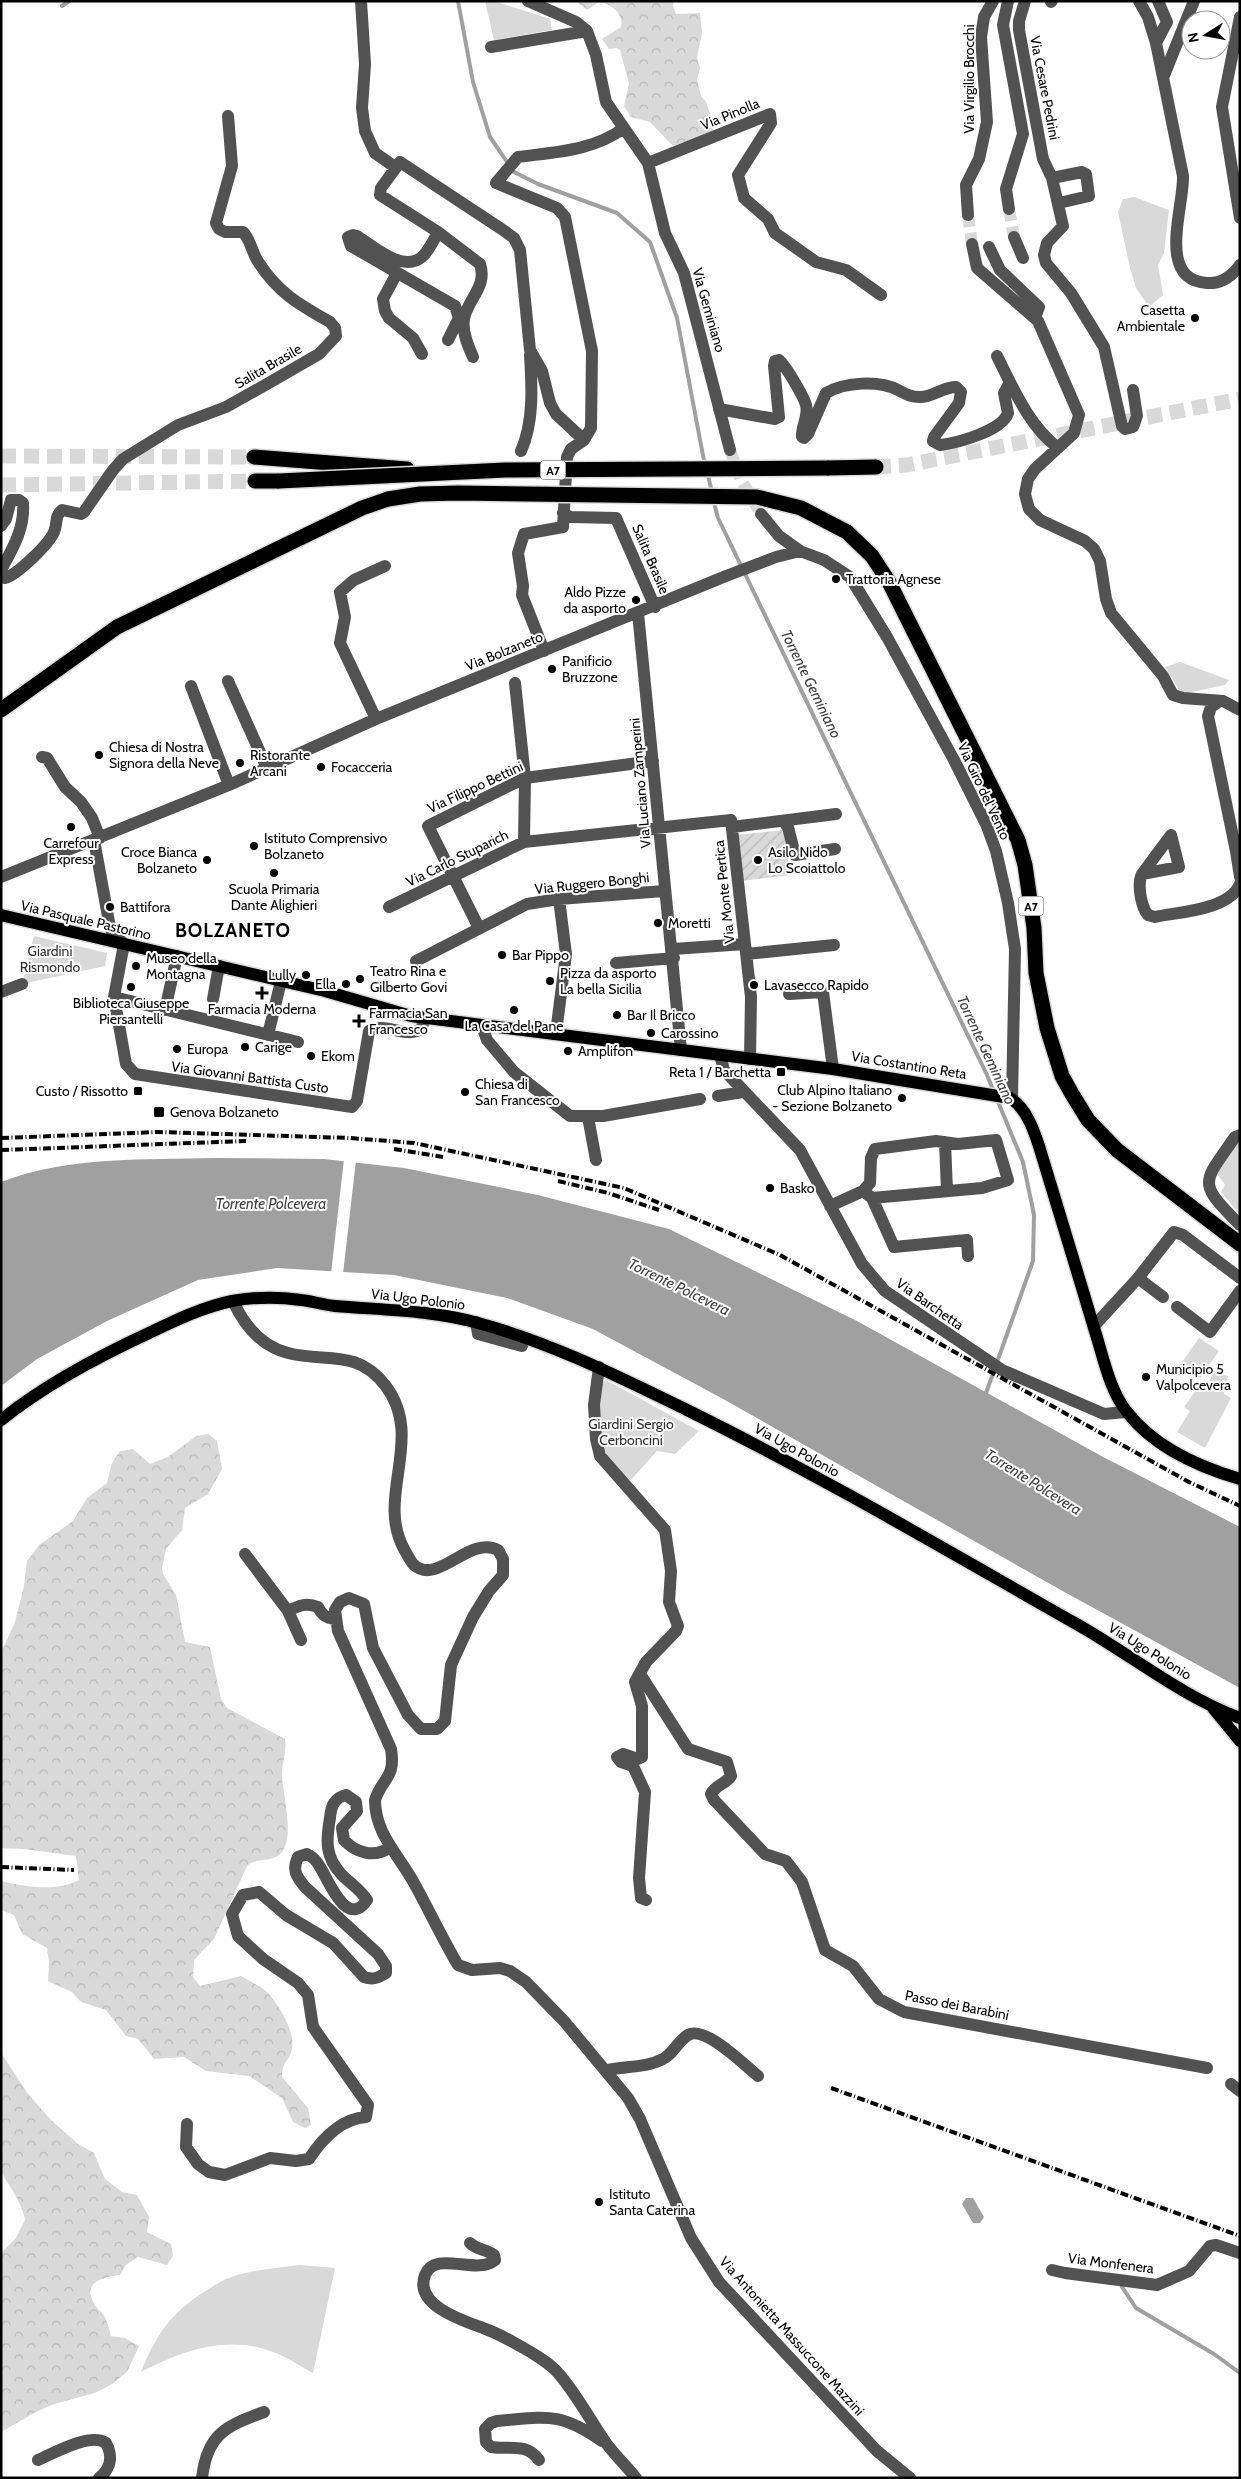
<svg xmlns="http://www.w3.org/2000/svg" width="1241" height="2479" viewBox="0 0 1241 2479" font-family="Cabin,sans-serif">
<style>
.green{fill:#d9d9d9}
.forest{fill:url(#forest-crowns)}
.garden{fill:url(#garden-furrows)}
.water{fill:#a0a0a0}
.pier{fill:#fff}
.lines{fill:none;stroke-linecap:round;stroke-linejoin:round}
.stream{stroke:#a0a0a0;stroke-width:4}
.minor-tunnel{stroke:#d9d9d9;stroke-width:12;stroke-dasharray:12 6;stroke-linecap:butt}
.highway-tunnel{stroke:#d9d9d9;stroke-width:15;stroke-dasharray:15 8;stroke-linecap:butt}
.major-casing{stroke:#dbdbdb;stroke-width:15}
.highway-casing{stroke:#dbdbdb;stroke-width:18}
.minor{stroke:#525252;stroke-width:12}
.major{stroke:#000;stroke-width:12}
.highway{stroke:#000;stroke-width:15}
.rail{stroke:#000;stroke-width:4;stroke-dasharray:8 2.5 1 2.5;stroke-linecap:butt}
.highway-bridge-casing{stroke:#dbdbdb;stroke-width:18;stroke-linecap:butt}
.highway-bridge{stroke:#000;stroke-width:15}
.poi-dot{fill:#000;stroke:#fff;stroke-width:2}
.labels{text-anchor:middle;dominant-baseline:central;stroke-width:4;stroke-linejoin:round;paint-order:stroke}
.shield{fill:#fff;stroke:#4c4c4c;stroke-width:1}
.shield-label{font-size:12px;font-weight:bold;fill:#000}
.street-label{font-size:14px;fill:#000;stroke:#fff}
.poi-label{font-size:14px;fill:#000;stroke:#fff;text-anchor:start}
.park-label{font-size:14px;fill:#303030;stroke:#fff}
.water-label{font-size:15px;font-style:italic;fill:#414141;stroke:#fff}
.district-label{font-size:19px;font-weight:bold;letter-spacing:1px;fill:#000;stroke:#fff}
</style>
<defs>
<pattern id="forest-crowns" width="20" height="18" patternUnits="userSpaceOnUse" patternTransform="scale(1.25)"><rect width="20" height="18" fill="#d9d9d9"/><path d="M2 6a3 3 0 1 1 6 0M12 15a3 3 0 1 1 6 0" fill="none" stroke="#b8b8b8"/></pattern>
<pattern id="garden-furrows" width="10" height="10" patternUnits="userSpaceOnUse" patternTransform="scale(1.25)"><rect width="10" height="10" fill="#d9d9d9"/><path d="M-1 1l2-2M0 10L10 0M9 11l2-2" fill="none" stroke="#b8b8b8"/></pattern>
</defs>
<rect width="100%" height="100%" fill="#fff"/>
<!-- green -->
<path class="green" d="M485 1H494L550 19 552 30 494 40Z
M1134 197 1169 210 1164 253 1158 265 1163 295 1149 307 1136 288 1130 268 1118 212 1123 199Z
M1180 662 1229 680 1225 685 1187 693 1180 691 1165 667Z
M34 936 107 953 105 966 22 984Z
M1240 1138V1215L1221 1192 1225 1185 1217 1173Z
M1199 1338 1219 1351 1200 1378 1180 1365Z
M1213 1373 1228 1376 1224 1394 1231 1398 1205 1448 1177 1432 1190 1411 1184 1407 1201 1383 1207 1387Z
M606 1380 699 1431 675 1454 657 1451 630 1481 610 1466 598 1431 602 1382Z
M300 2265 335 2268 313 2373C300 2366 287 2357 273 2352 227 2334 181 2351 141 2372 156 2335 170 2314 204 2292 211 2288 217 2283 224 2280 247 2270 276 2268 300 2265Z"/>
<!-- forest -->
<path class="forest" d="M576 1H674L673 6 676 14 700 13 702 33 697 57 700 68 697 80 701 96 706 102 714 125 712 133 673 146 650 122 631 117 624 106 629 83 620 50 617 48 609 49 602 39 621 27C624 13 610 3 599 2L587 10Z
M208 1434 217 1441 222 1469 208 1494 185 1508 182 1530 166 1549 162 1568 163 1574 176 1595 185 1642 210 1647 221 1699 227 1708 285 1739C287 1751 282 1762 282 1774 282 1795 297 1840 279 1855 270 1862 255 1858 247 1866L214 1939 194 1960 193 1977 200 1986 241 1976C249 1981 261 1986 268 1993 279 2006 295 2030 292 2049 290 2060 282 2061 282 2077L308 2108 311 2125 305 2128 293 2122 282 2098 249 2076 206 2071 184 2057 154 2059 138 2039 126 2036 106 2010 81 2002 72 1992 48 1981 49 1962 47 1948 22 1934 14 1915 1 1910V1881C26 1887 56 1892 79 1880L76 1856 24 1849 1 1848V1653L15 1622 24 1586 27 1561 39 1545 73 1521 87 1498 107 1483 112 1463 120 1451 133 1449 150 1464 168 1457 196 1436Z
M1 2053 28 2094 51 2120 78 2144 94 2153 105 2179 122 2192 137 2195 149 2217 147 2232 171 2244 173 2256 167 2265 138 2257 126 2265 120 2275C104 2277 80 2282 95 2305 98 2310 103 2313 105 2317 108 2323 109 2330 111 2336L125 2338 139 2346 127 2372 112 2384 95 2393 54 2404 36 2412 1 2432V2253L16 2238 25 2220C21 2199 10 2189 1 2171Z"/>
<!-- garden -->
<path class="garden" d="M784 830 790 875 742 881 737 835Z"/>
<!-- water -->
<path class="water" d="M216 1158 324 1159 404 1168 538 1195 669 1229 857 1321 1105 1458 1240 1527V1688L1059 1589 725 1400 593 1329 507 1298 394 1275 277 1268 198 1280 107 1321 37 1359 1 1386V1182C69 1156 144 1160 216 1158Z
M966 2198H973L984 2217 980 2223H973L962 2204Z"/>
<!-- pier -->
<path class="pier" d="M344 1159 356 1160 343 1274H331Z"/>
<g class="lines">
<!-- stream -->
<path class="stream" d="M458 1 473 82 490 137 514 172 538 184 617 213 650 242 677 318 705 466
M62 6 69 1
M707 472 712 492
M713 499 718 518 987 1075 1023 1162 1034 1215 1033 1261 985 1396
M1122 2287 1136 2308 1214 2354 1240 2373"/>
<!-- minor-tunnel -->
<path class="minor-tunnel" d="M1009 209 1014 237
M968 215 972 244
M730 450 741 480 761 514"/>
<!-- highway-tunnel -->
<path class="highway-tunnel" d="M1 456 254 457
M876 467 907 465 1240 399
M1 485 255 481"/>
<!-- major casing -->
<g class="major-casing">
<path id="major" d="M1 915 325 991 411 1016 833 1069 1010 1098C1026 1108 1033 1128 1039 1146 1057 1206 1076 1267 1094 1328 1103 1355 1109 1390 1127 1412 1154 1447 1199 1467 1240 1479
M1 1420C46 1384 97 1357 149 1333 176 1320 203 1307 232 1301 254 1297 280 1297 301 1300 312 1301 324 1305 335 1306 383 1310 431 1310 478 1323 552 1343 619 1377 687 1410 819 1475 946 1550 1073 1622 1129 1653 1180 1696 1240 1718
M1213 1708 1240 1741"/>
</g>
<!-- highway casing -->
<g class="highway-casing">
<path id="highway" d="M254 457 407 469
M827 468 876 467
M255 481H279
M847 532 872 556 889 582 1018 840 1025 865 1034 928 1036 973 1047 1028 1062 1076 1072 1094 1088 1120 1117 1150 1240 1244
M1 710 117 627 362 508 388 499"/>
</g>
<!-- minor -->
<path class="minor" d="M361 1 365 64 362 108 365 131 375 153 395 167
M528 1 576 22 587 31 596 55 606 102 648 163 665 233 684 273 730 450
M1008 1 1003 25 1023 134 1006 189 1009 209
M1025 1 1019 21V30L1043 159 1052 178 1063 226 1047 243 1044 255 1046 263 1071 293 1104 347 1122 426 1125 429 1133 427 1137 416 1133 390
M1139 1 1148 17 1156 43 1183 176C1184 208 1156 280 1207 283 1222 284 1232 276 1240 265
M1051 2 1052 1
M1240 17 1222 107 1240 218
M1156 43 1167 22 1158 1
M491 47 587 31
M1163 78 1194 1
M648 163 770 114 771 123 738 175 744 198 768 219 775 233 816 262 846 270 881 295
M1052 178 1082 172 1086 174 1089 196 1059 203
M968 215 966 185 979 159 987 122 981 37 984 17 993 1
M438 232 480 264C487 285 471 296 465 315 460 328 468 346 473 357
M1014 237 1023 258
M972 244 977 268 1038 321 1079 415 1074 433 1035 469 1028 479 1025 494 1029 509 1040 520 1085 541 1094 549 1100 561 1106 599 1111 613 1163 676 1173 695 1183 698 1223 701 1240 710
M989 247 1000 270 1039 307 1035 318
M397 273 383 299 385 311 389 318 413 338 422 354
M448 340 459 318 455 306 351 246 348 237 353 235 357 236C374 247 404 274 423 256 429 250 434 240 438 232L380 195 381 188 400 162 503 230 514 238 520 250 530 350 542 371 550 403 556 414 584 440
M997 356C1013 388 1029 426 1058 448
M719 409 775 419 779 417 774 366 775 361 779 360C786 366 804 397 806 405 809 416 801 427 802 437L804 438 808 434 826 393C845 382 879 380 898 390 906 394 910 397 920 397 933 397 943 387 956 387L961 392 959 403 934 437 933 441 940 445C957 443 1002 431 1008 413L1004 393 1010 382
M521 451C534 422 532 387 530 355
M563 513 570 517 616 518 655 607
M761 514 779 536 800 551 824 560 850 577 887 637 954 760 986 824 996 851 1008 903 1015 949 1012 1099
M1 526 6 519 11 500H19L23 503C25 528 13 548 1 570
M1 575 5 578C17 575 49 544 54 532 58 523 54 517 62 510L81 514 84 512 113 470 123 459 178 425 226 407 267 384 319 354 336 336 335 328 330 322C300 305 278 293 259 263 252 254 251 240 243 232H225L219 229 216 223 232 166 228 116
M638 613 681 1050
M544 651 522 595 523 586 518 553 524 534 563 527 567 457 571 449 584 440 591 428 592 351 565 217 557 208 496 183 518 157C555 152 593 151 624 128
M228 681 267 768
M515 683 525 778 524 842
M191 686 229 785
M1218 702 1211 707 1208 716 1236 851 1240 850
M376 719 340 643 345 617 340 592 354 580 385 566
M42 757 47 758 65 787 81 802 92 818 100 838
M783 821 788 827 795 855 835 849
M732 827 836 814
M94 840 109 922 112 932 124 944 114 997 126 1064 135 1074 352 1107 357 1101 369 1031C384 1021 408 1040 422 1028L424 1018
M1236 851 1240 877
M1142 874 1179 867 1171 835 1142 874C1137 884 1141 907 1148 915L1155 917C1178 912 1230 910 1240 884
M1 877 229 785 376 719 726 576 776 557 800 551
M389 907 524 842 731 820 751 997 750 1059
M479 928 428 826 525 778 653 761
M673 949 745 944
M746 954 834 945
M416 961 527 904 559 899 664 891
M616 963 674 958
M1 992 22 984
M789 994 823 992 833 1069
M114 997 298 1042
M213 999 219 966
M165 1010 177 956
M482 1026 487 1040 514 1072 570 1116H603L700 1099
M556 1033 566 954 559 899
M268 1035 281 981
M720 1055 724 1070 800 1150 862 1264 885 1291 1002 1370 1104 1414 1126 1412
M718 1096 743 1092
M588 1117 596 1160
M1240 1135 1235 1137C1202 1184 1197 1182 1240 1225
M945 1142 947 1191
M863 1191 870 1183 871 1158 875 1149 936 1141 958 1144 996 1140 1008 1180 982 1188 872 1198
M830 1206 863 1191 872 1198 894 1247 967 1240 968 1256
M1138 1278 1163 1297
M233 1301C244 1325 261 1346 288 1353 325 1363 356 1348 385 1385 426 1438 375 1496 404 1549 407 1554 410 1561 414 1565 438 1586 469 1535 498 1550L503 1559V1575L489 1591 473 1617 451 1665 445 1721 437 1729H421L408 1715 373 1648 364 1604 349 1598 340 1602 335 1610 338 1631 391 1749C396 1778 382 1778 375 1800 375 1834 399 1855 414 1883 429 1910 442 1938 458 1965L472 1970 500 1968 510 1971 526 1982 564 2021 628 2098 640 2119 691 2238 719 2282 877 2451 910 2478
M1177 1307 1210 1332 1240 1291
M476 1322 478 1334 522 1346
M1094 1326 1138 1278 1174 1232 1183 1235 1240 1278
M599 1367 594 1405 596 1439 600 1456 665 1530 671 1571 669 1602 678 1626 676 1631 646 1662 635 1682 642 1706V1757L638 1759 623 1754 617 1757 621 1762 633 1766 645 1792 639 1878 641 1898 646 1900
M245 1554 288 1611
M301 1640 288 1611C298 1606 306 1602 318 1607 322 1615 326 1618 335 1619
M640 1674 688 1749 727 1762 731 1776C726 1784 715 1785 711 1794L714 1800 765 1854 786 1861 802 1882 825 1950 853 1966 879 1999 904 2012 1207 2068
M607 2070C625 2066 646 2068 663 2059 673 2054 678 2041 688 2035 705 2025 744 2065 758 2076
M1231 2084 1240 2091
M187 2124 186 2147 198 2164 209 2172 225 2175 270 2158 296 2161 309 2159C322 2139 340 2119 366 2117L368 2105 313 2027 308 1995 298 1983 263 1959 238 1936 232 1914 243 1895 259 1892 286 1915 333 1943 364 1977C373 1980 378 1978 386 1973V1966L378 1954 305 1887C296 1876 292 1870 298 1857L307 1854C313 1857 317 1861 320 1867 328 1879 347 1930 367 1900 360 1889 351 1884 342 1875 325 1857 326 1841 330 1818 331 1806 334 1798 346 1795L356 1802 357 1811 342 1828 344 1840C356 1853 374 1858 389 1848
M470 2243C477 2250 486 2249 494 2255L495 2260C477 2276 435 2249 425 2275 413 2307 468 2322 488 2330 499 2334 511 2341 522 2347 534 2354 550 2363 559 2374 577 2395 590 2420 606 2443 615 2455 626 2466 636 2478
M1052 2270 1065 2273 1157 2285 1189 2271 1210 2246 1216 2245 1240 2253
M38 2460C54 2453 90 2432 106 2443 113 2456 111 2469 99 2478
M539 2460C526 2442 509 2450 491 2447L486 2442 485 2429 491 2423 497 2421C546 2417 559 2411 602 2441
M202 2478C207 2434 226 2426 264 2412"/>
<!-- major -->
<use href="#major" class="major"/>
<!-- highway -->
<use href="#highway" class="highway"/>
<!-- rail -->
<path class="rail" d="M1 1138 158 1132 350 1138 414 1143 624 1188 780 1255 1189 1482 1240 1506
M394 1149 443 1157
M1 1150 246 1141
M558 1181 608 1193 659 1210
M1 1867 74 1870
M831 2088 1240 2236"/>
<!-- highway-bridge casing -->
<g class="highway-bridge-casing">
<path id="highway-bridge" d="M279 481 505 470 827 468
M388 499 420 494 458 493 757 497 801 508 847 532"/>
</g>
<!-- highway-bridge -->
<use href="#highway-bridge" class="highway-bridge"/>
</g>
<!-- markers -->
<g class="poi-dot">
<circle cx="1195" cy="318" r="5"/>
<circle cx="836" cy="579" r="5"/>
<circle cx="636" cy="600" r="5"/>
<circle cx="552" cy="669" r="5"/>
<circle cx="99" cy="755" r="5"/>
<circle cx="240" cy="763" r="5"/>
<circle cx="321" cy="767" r="5"/>
<circle cx="71" cy="827" r="5"/>
<circle cx="254" cy="846" r="5"/>
<circle cx="207" cy="860" r="5"/>
<circle cx="758" cy="860" r="5"/>
<circle cx="274" cy="873" r="5"/>
<circle cx="110" cy="907" r="5"/>
<circle cx="658" cy="923" r="5"/>
<circle cx="502" cy="955" r="5"/>
<circle cx="136" cy="966" r="5"/>
<circle cx="306" cy="975" r="5"/>
<circle cx="360" cy="979" r="5"/>
<circle cx="550" cy="981" r="5"/>
<circle cx="346" cy="984" r="5"/>
<circle cx="754" cy="985" r="5"/>
<circle cx="131" cy="987" r="5"/>
<path d="M259.5 985.5h5v5h5v5h-5v5h-5v-5h-5v-5h5z"/>
<circle cx="514" cy="1010" r="5"/>
<circle cx="617" cy="1015" r="5"/>
<path d="M356.5 1013.5h5v5h5v5h-5v5h-5v-5h-5v-5h5z"/>
<circle cx="651" cy="1033" r="5"/>
<circle cx="245" cy="1047" r="5"/>
<circle cx="177" cy="1049" r="5"/>
<circle cx="568" cy="1051" r="5"/>
<circle cx="311" cy="1056" r="5"/>
<rect x="776" y="1067" width="10" height="10" rx="2.5"/>
<rect x="133" y="1086" width="10" height="10" rx="2.5"/>
<circle cx="465" cy="1092" r="5"/>
<circle cx="902" cy="1098" r="5"/>
<rect x="153" y="1106" width="12" height="12" rx="2.5"/>
<circle cx="770" cy="1188" r="5"/>
<circle cx="1146" cy="1377" r="5"/>
<circle cx="599" cy="2202" r="5"/>
</g>
<g class="labels">
<!-- shield labels -->
<g class="shield">
<rect x="540.5" y="460.5" width="25" height="19" rx="4"/>
<rect x="1018.5" y="896.5" width="25" height="19" rx="4"/>
</g>
<g class="shield-label">
<text x="553" y="470">A7</text>
<text x="1031" y="906">A7</text>
</g>
<!-- street labels -->
<g class="street-label">
<text transform="translate(969 79) rotate(-90)">Via Virgilio Brocchi</text>
<text transform="translate(1045 88) rotate(79)">Via Cesare Pedrini</text>
<text transform="translate(730 114) rotate(-22)">Via Pinolla</text>
<text transform="translate(709 310) rotate(74)">Via Geminiano</text>
<text transform="translate(268 366) rotate(-30)">Salita Brasile</text>
<text transform="translate(651 559) rotate(67)">Salita Brasile</text>
<text transform="translate(504 651) rotate(-22)">Via Bolzaneto</text>
<text transform="translate(640 783) rotate(-95)">Via Luciano Zamperini</text>
<text transform="translate(475 787) rotate(-25)">Via Filippo Bettini</text>
<text transform="translate(984 791) rotate(65)">Via Giro del Vento</text>
<text transform="translate(457 858) rotate(-26)">Via Carlo Stuparich</text>
<text transform="translate(592 883) rotate(-6)">Via Ruggero Bonghi</text>
<text transform="translate(724 892) rotate(-96)">Via Monte Pertica</text>
<text transform="translate(86 920) rotate(13)">Via Pasquale Pastorino</text>
<text transform="translate(909 1065) rotate(9)">Via Costantino Reta</text>
<text transform="translate(250 1077) rotate(8)">Via Giovanni Battista Custo</text>
<text transform="translate(418 1299) rotate(7)">Via Ugo Polonio</text>
<text transform="translate(930 1304) rotate(35)">Via Barchetta</text>
<text transform="translate(797 1450) rotate(29)">Via Ugo Polonio</text>
<text transform="translate(1150 1651) rotate(32)">Via Ugo Polonio</text>
<text transform="translate(957 2005) rotate(11)">Passo dei Barabini</text>
<text transform="translate(1111 2263) rotate(7)">Via Monfenera</text>
<text transform="translate(792 2336) rotate(48)">Via Antonietta Massuccone Mazzini</text>
</g>
<!-- poi labels -->
<g class="poi-label">
<text x="1185" y="310" text-anchor="end">Casetta<tspan x="1185" dy="16">Ambientale</tspan></text>
<text x="846" y="579">Trattoria Agnese</text>
<text x="626" y="592" text-anchor="end">Aldo Pizze<tspan x="626" dy="16">da asporto</tspan></text>
<text x="562" y="661">Panificio<tspan x="562" dy="16">Bruzzone</tspan></text>
<text x="109" y="747">Chiesa di Nostra<tspan x="109" dy="16">Signora della Neve</tspan></text>
<text x="250" y="755">Ristorante<tspan x="250" dy="16">Arcani</tspan></text>
<text x="331" y="767">Focacceria</text>
<text x="264" y="838">Istituto Comprensivo<tspan x="264" dy="16">Bolzaneto</tspan></text>
<text x="71" y="843" text-anchor="middle">Carrefour<tspan x="71" dy="16">Express</tspan></text>
<text x="197" y="852" text-anchor="end">Croce Bianca<tspan x="197" dy="16">Bolzaneto</tspan></text>
<text x="768" y="852">Asilo Nido<tspan x="768" dy="16">Lo Scoiattolo</tspan></text>
<text x="274" y="889" text-anchor="middle">Scuola Primaria<tspan x="274" dy="16">Dante Alighieri</tspan></text>
<text x="120" y="907">Battifora</text>
<text x="668" y="923">Moretti</text>
<text x="512" y="955">Bar Pippo</text>
<text x="146" y="958">Museo della<tspan x="146" dy="16">Montagna</tspan></text>
<text x="370" y="971">Teatro Rina e<tspan x="370" dy="16">Gilberto Govi</tspan></text>
<text x="560" y="973">Pizza da asporto<tspan x="560" dy="16">La bella Sicilia</tspan></text>
<text x="296" y="975" text-anchor="end">Lully</text>
<text x="336" y="984" text-anchor="end">Ella</text>
<text x="764" y="985">Lavasecco Rapido</text>
<text x="131" y="1003" text-anchor="middle">Biblioteca Giuseppe<tspan x="131" dy="16">Piersantelli</tspan></text>
<text x="262" y="1009" text-anchor="middle">Farmacia Moderna</text>
<text x="369" y="1013">Farmacia San<tspan x="369" dy="16">Francesco</tspan></text>
<text x="627" y="1015">Bar Il Bricco</text>
<text x="514" y="1026" text-anchor="middle">La Casa del Pane</text>
<text x="661" y="1033">Carossino</text>
<text x="255" y="1047">Carige</text>
<text x="187" y="1049">Europa</text>
<text x="578" y="1051">Amplifon</text>
<text x="321" y="1056">Ekom</text>
<text x="771" y="1072" text-anchor="end">Reta 1 / Barchetta</text>
<text x="475" y="1084">Chiesa di<tspan x="475" dy="16">San Francesco</tspan></text>
<text x="892" y="1090" text-anchor="end">Club Alpino Italiano<tspan x="892" dy="16">- Sezione Bolzaneto</tspan></text>
<text x="128" y="1091" text-anchor="end">Custo / Rissotto</text>
<text x="170" y="1112">Genova Bolzaneto</text>
<text x="780" y="1188">Basko</text>
<text x="1156" y="1369">Municipio 5<tspan x="1156" dy="16">Valpolcevera</tspan></text>
<text x="609" y="2194">Istituto<tspan x="609" dy="16">Santa Caterina</tspan></text>
</g>
<!-- park labels -->
<g class="park-label">
<text x="50" y="951">Giardini<tspan x="50" dy="16">Rismondo</tspan></text>
<text x="631" y="1424">Giardini Sergio<tspan x="631" dy="16">Cerboncini</tspan></text>
</g>
<!-- water labels -->
<g class="water-label">
<text transform="translate(811 684) rotate(64)">Torrente Geminiano</text>
<text transform="translate(986 1050) rotate(65)">Torrente Geminiano</text>
<text x="271" y="1204">Torrente Polcevera</text>
<text transform="translate(679 1287) rotate(26)">Torrente Polcevera</text>
<text transform="translate(1033 1482) rotate(32)">Torrente Polcevera</text>
</g>
<!-- district labels -->
<g class="district-label">
<text x="233" y="930">BOLZANETO</text>
</g>
</g>
<!-- border -->
<rect width="1241" height="2479" fill="none" stroke="#000000" stroke-width="5"/>
<!-- north arrow -->
<g transform="translate(1206 35) rotate(259)"><circle r="24" fill="#ffffff" stroke="#999999"/>
<path d="M0-4L9 19L0 12L-9 19Z" fill="#000000"/>
<text y="-8" font-size="14" font-weight="bold" text-anchor="middle" fill="#000000">N</text>
</g>
</svg>
